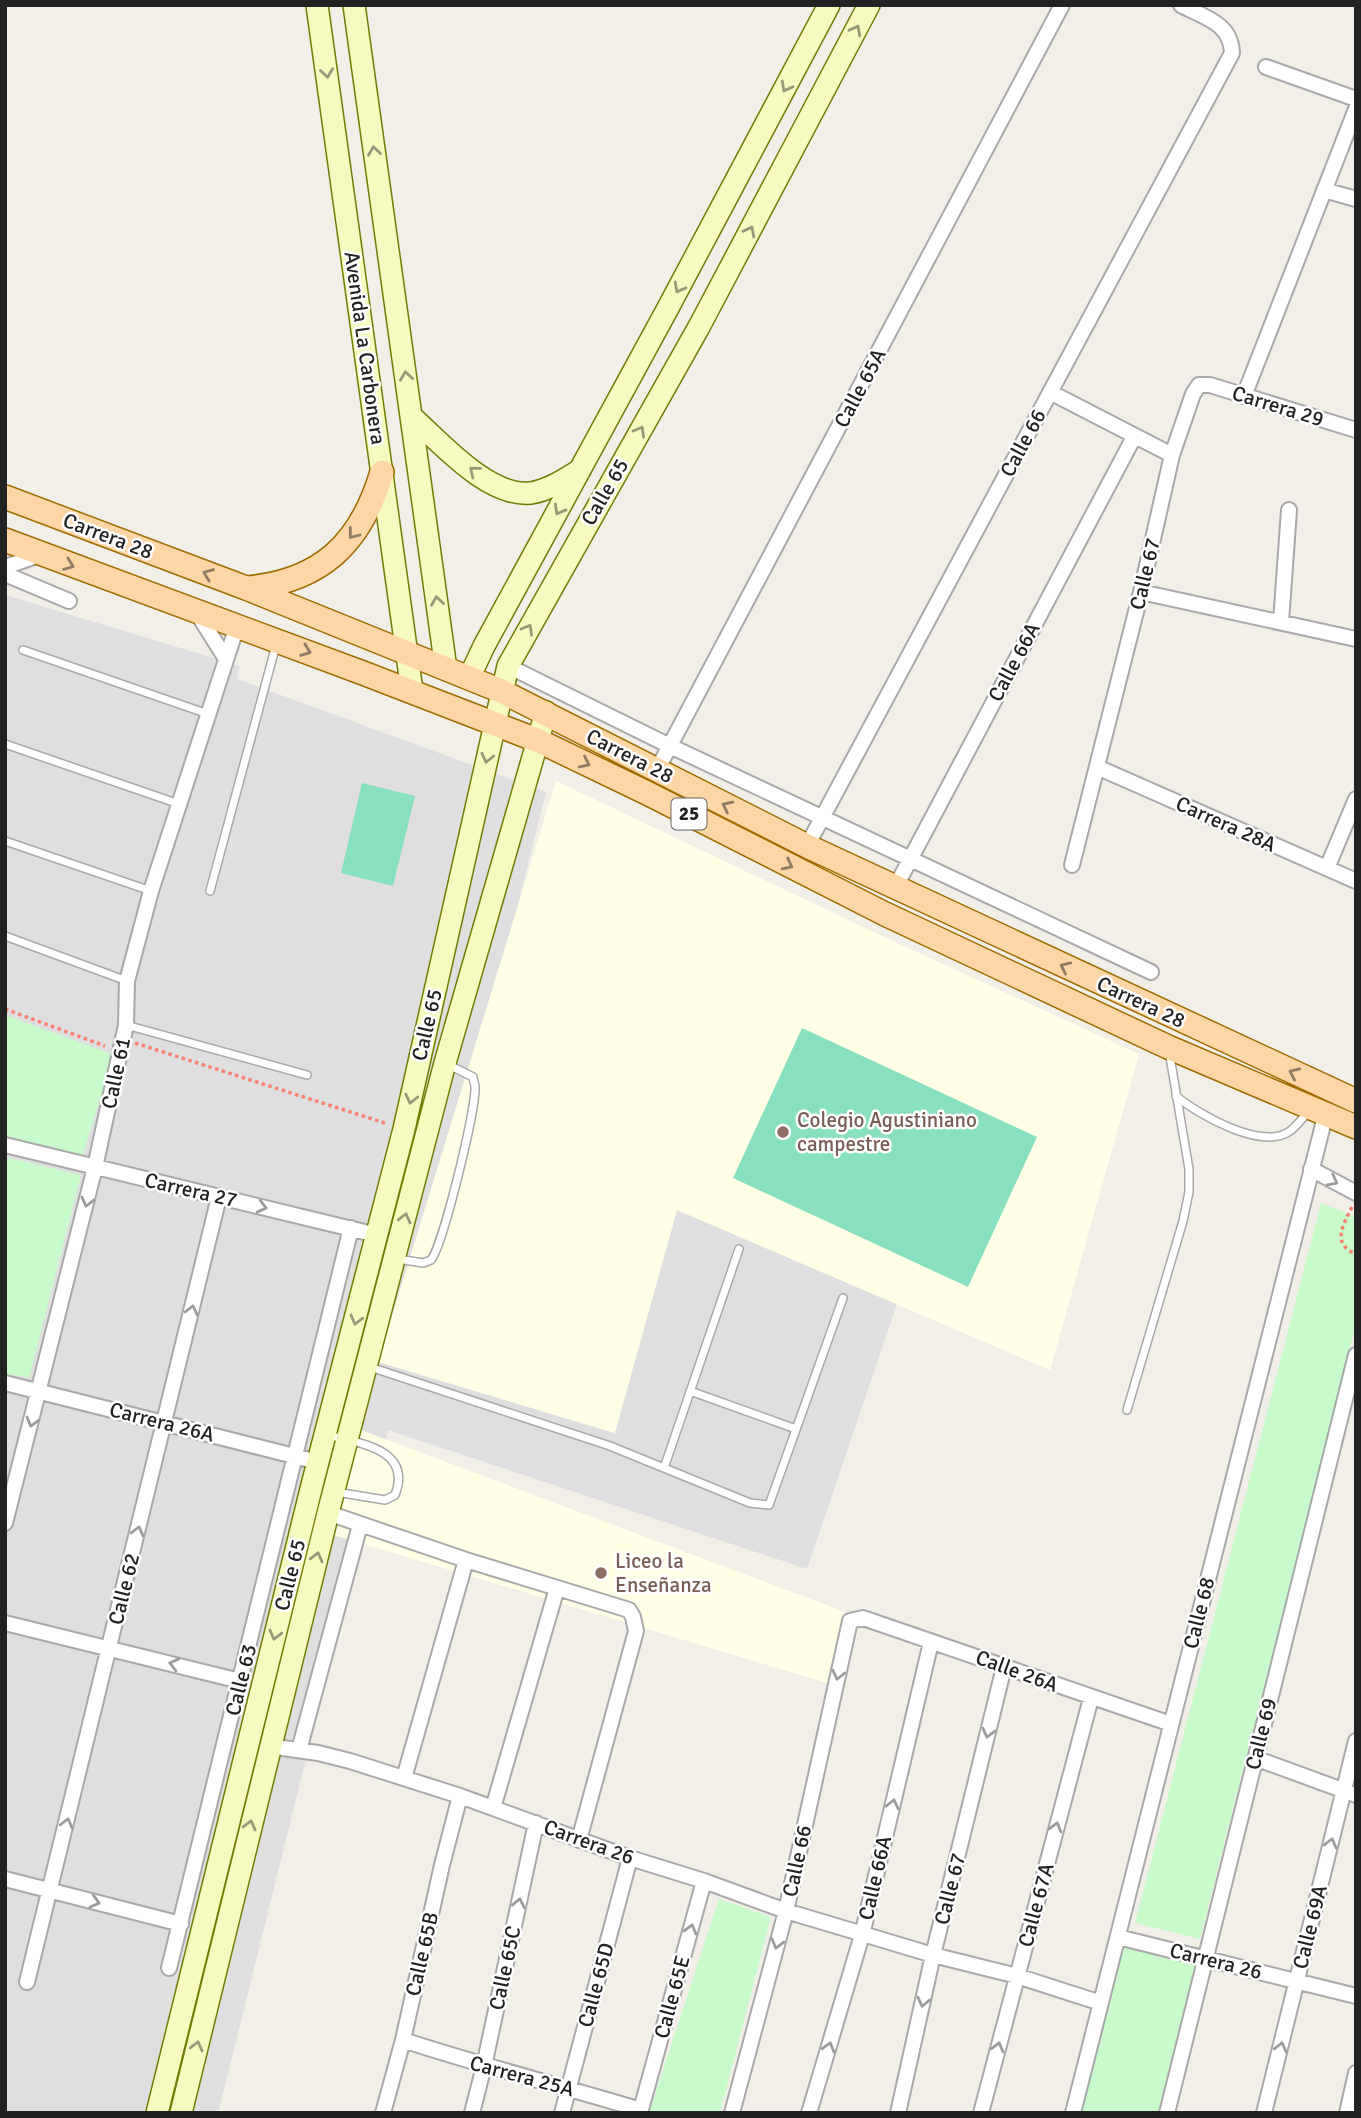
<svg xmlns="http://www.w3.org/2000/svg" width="1361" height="2118" viewBox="0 0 1361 2118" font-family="Signika,sans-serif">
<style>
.residential{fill:#e0dfdf}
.education{fill:#ffffe5}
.park{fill:#c8facc}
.pitch{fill:#88e0be}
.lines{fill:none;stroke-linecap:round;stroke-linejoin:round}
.lane-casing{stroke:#a9a9a9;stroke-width:10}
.street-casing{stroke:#a9a9a9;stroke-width:18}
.secondary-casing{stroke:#707d05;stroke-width:24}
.primary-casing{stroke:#a06b00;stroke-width:26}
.path{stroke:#fa8072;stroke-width:3.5;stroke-dasharray:3.5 3.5;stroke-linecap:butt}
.lane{stroke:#fff;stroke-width:7}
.street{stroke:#fff;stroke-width:14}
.secondary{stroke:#f7fabf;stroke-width:21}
.primary{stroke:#fcd6a4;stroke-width:23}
.oneway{stroke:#979978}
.oneway2{stroke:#8f7c63}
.oneway3{stroke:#9c9c9c}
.education-dot{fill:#8d6e63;stroke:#fff;stroke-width:2.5}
.labels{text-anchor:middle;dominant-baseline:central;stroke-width:5;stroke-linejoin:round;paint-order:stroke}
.shield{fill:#fff;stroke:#646464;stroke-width:2}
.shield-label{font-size:19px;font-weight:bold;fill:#222}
.street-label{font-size:21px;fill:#222;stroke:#fff}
.education-label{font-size:21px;fill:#785e54;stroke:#fff;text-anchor:start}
</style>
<rect width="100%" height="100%" fill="#f2efe9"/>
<!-- residential -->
<path class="residential" d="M5 595 240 666 237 679 546 792 403 1369 614 1433 677 1210 897 1304 807 1569 388 1430 218 2113H5Z"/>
<!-- education -->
<path class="education" d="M556 781 882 936 1139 1054 1050 1370 677 1210 615 1433 378 1362Z
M358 1429 845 1612 827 1683 330 1534Z"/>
<!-- park -->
<path class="park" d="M5 1015 114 1055 82 1157 5 1136Z
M5 1157 81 1175 29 1378 5 1373Z
M1321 1203 1356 1217V1323L1200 1939 1135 1923Z
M719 1899 771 1917 720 2113H649Z
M1122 1947 1195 1965 1158 2113H1081Z"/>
<!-- pitch -->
<path class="pitch" d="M362 783 415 796 393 886 341 873Z
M802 1028 1037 1137 968 1287 733 1178Z"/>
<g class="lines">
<!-- lane casing -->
<g class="lane-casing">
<path id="lane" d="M23 650 208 714
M5 744 179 804
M5 841 151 891
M210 891 276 645
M5 936 127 981
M126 1025 307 1075
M1176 1096C1199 1115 1262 1151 1290 1131 1297 1126 1303 1117 1309 1111
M398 1259 423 1263 431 1260C443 1245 476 1110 475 1087 475 1085 473 1079 473 1077L449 1065
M367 1366 610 1446 750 1503 769 1505 843 1298
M690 1391 796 1429
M1127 1410 1183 1221 1189 1192V1169L1169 1051
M327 1435C359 1443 413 1449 395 1495L385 1500 336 1492
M664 1468 739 1249"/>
</g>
<!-- street casing -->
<g class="street-casing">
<path id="street" d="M1266 67 1356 99
M1324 190 1356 199
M1050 392 1172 455
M1244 396 1356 109
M5 567 42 554
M5 574 69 601
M1141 592 1356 639
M197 613 226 659
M1281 622 1289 510
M508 666 670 746 1151 972
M1097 767 1356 881
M657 770 1062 5
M807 846 1232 53C1231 23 1205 18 1181 5
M1072 865 1141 592 1172 455 1193 394 1199 385H1210L1356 430
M1327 868 1356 799
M895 888 1134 437
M5 1145 377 1235
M1311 1169 1356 1193
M5 1383 318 1462
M328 1513 466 1560 629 1610 633 1617 636 1631 579 1840
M5 1523 95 1167 126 1025 127 981 151 891 237 626
M5 1623 240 1681
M269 1746 318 1753 350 1761 460 1796 630 1858 704 1881 786 1911 933 1955 1017 1976 1101 2003
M299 1750 360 1525
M1255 1758 1356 1795
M404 1778 466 1560
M493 1808 557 1588
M5 1879 181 1924
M1118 1937 1356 1996
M169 1968 351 1228
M27 1982 219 1197
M403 2040C482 2066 562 2086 641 2110
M383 2113 403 2040 442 1865 460 1796
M472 2113 484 2066 536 1823
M562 2113 630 1858
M640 2113 704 1881
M732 2113 786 1911 850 1621 863 1618 1171 1724
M809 2113 862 1935 931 1642
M898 2113 933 1955 1004 1667
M981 2113 1091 1698
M1073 2113 1326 1113
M1167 2113 1356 1355
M1264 2113 1356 1741
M1347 2113 1356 2073"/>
</g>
<!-- secondary casing -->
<g class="secondary-casing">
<path id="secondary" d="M317 5 412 691
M354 5 446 669
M412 417C441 443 489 498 531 493 549 490 565 479 580 470
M469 678 484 646 668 308 829 5
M157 2113 312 1485 404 1129 508 666 700 325 869 5
M181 2113 328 1513 445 1063 546 712"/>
</g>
<!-- primary casing -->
<g class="primary-casing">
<path id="primary" d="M5 497 246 588 501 691 807 846 1356 1101
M5 540 363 673 539 741 649 794 885 914 1168 1047 1356 1127
M246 588C321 582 361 543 382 472"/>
</g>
<!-- path -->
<path class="path" d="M5 1009 105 1046
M135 1043 388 1124
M1352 1207C1343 1225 1331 1244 1356 1254"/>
<!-- lane -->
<use href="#lane" class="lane"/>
<!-- street -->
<use href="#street" class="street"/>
<!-- secondary -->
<use href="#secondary" class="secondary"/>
<!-- primary -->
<use href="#primary" class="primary"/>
</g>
<!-- one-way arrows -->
<defs><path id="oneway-chevron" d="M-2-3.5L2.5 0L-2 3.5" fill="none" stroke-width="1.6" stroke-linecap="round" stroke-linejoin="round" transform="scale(1.75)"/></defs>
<g class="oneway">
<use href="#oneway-chevron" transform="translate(856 30) rotate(-62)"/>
<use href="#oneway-chevron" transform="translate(327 73) rotate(82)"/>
<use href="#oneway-chevron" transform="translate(786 87) rotate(118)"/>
<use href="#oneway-chevron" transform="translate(374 151) rotate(-98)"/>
<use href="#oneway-chevron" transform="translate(750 231) rotate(-62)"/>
<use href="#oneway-chevron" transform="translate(679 288) rotate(118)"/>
<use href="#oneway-chevron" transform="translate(406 376) rotate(-98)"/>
<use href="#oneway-chevron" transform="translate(640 431) rotate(-60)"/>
<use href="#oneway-chevron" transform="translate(474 471) rotate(-141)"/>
<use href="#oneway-chevron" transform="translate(559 510) rotate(119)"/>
<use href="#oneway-chevron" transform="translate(437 601) rotate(-98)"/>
<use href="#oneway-chevron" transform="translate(528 629) rotate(-60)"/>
<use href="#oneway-chevron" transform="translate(487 758) rotate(103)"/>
<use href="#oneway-chevron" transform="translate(411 1099) rotate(103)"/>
<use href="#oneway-chevron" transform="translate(405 1218) rotate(-76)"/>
<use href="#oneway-chevron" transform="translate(356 1320) rotate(105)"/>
<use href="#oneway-chevron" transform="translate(317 1557) rotate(-76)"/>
<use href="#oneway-chevron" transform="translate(275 1635) rotate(104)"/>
<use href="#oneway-chevron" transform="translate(250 1825) rotate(-76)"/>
<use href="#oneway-chevron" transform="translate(197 2046) rotate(-76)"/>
</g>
<g class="oneway2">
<use href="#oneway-chevron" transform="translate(353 534) rotate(128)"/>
<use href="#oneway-chevron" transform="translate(69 565) rotate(21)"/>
<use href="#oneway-chevron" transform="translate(208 574) rotate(-159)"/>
<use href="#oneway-chevron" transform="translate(306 651) rotate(21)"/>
<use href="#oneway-chevron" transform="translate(585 763) rotate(26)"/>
<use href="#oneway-chevron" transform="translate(727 806) rotate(-153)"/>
<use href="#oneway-chevron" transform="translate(788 865) rotate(27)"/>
<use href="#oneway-chevron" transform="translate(1065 967) rotate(-155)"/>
<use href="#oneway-chevron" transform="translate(1294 1073) rotate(-155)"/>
</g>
<g class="oneway3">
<use href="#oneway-chevron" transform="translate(1333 1181) rotate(28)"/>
<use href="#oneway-chevron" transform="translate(87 1202) rotate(104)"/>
<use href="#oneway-chevron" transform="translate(262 1207) rotate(14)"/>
<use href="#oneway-chevron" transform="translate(192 1310) rotate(-76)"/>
<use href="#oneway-chevron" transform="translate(32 1422) rotate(105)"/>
<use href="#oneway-chevron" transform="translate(138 1531) rotate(-76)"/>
<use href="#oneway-chevron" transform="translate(174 1664) rotate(-166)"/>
<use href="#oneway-chevron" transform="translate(838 1675) rotate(103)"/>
<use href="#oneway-chevron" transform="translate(988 1733) rotate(104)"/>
<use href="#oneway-chevron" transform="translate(893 1804) rotate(-77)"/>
<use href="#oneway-chevron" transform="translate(67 1823) rotate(-76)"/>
<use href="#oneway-chevron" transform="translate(1056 1827) rotate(-75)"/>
<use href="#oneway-chevron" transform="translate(1331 1843) rotate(-76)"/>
<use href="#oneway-chevron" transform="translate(95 1902) rotate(15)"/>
<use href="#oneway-chevron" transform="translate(519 1903) rotate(-78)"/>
<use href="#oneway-chevron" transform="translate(691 1929) rotate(-75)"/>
<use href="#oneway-chevron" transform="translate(777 1944) rotate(105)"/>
<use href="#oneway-chevron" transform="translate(923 2002) rotate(103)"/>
<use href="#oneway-chevron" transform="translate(829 2047) rotate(-74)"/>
<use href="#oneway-chevron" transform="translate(998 2047) rotate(-75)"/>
<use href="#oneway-chevron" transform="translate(1281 2047) rotate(-76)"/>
</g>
<!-- markers -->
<g class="education-dot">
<circle cx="783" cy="1132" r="7"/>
<circle cx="601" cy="1573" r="7"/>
</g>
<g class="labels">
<!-- shield labels -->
<rect class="shield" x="671.5" y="798.5" width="35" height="31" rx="5"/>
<g class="shield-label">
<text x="689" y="814">25</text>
</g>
<!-- street labels -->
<g class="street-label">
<text transform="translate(365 348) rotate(82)">Avenida La Carbonera</text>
<text transform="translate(860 388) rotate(-62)">Calle 65A</text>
<text transform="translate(1278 406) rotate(17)">Carrera 29</text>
<text transform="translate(1023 443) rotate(-62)">Calle 66</text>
<text transform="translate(605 492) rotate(-60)">Calle 65</text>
<text transform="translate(108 536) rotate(21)">Carrera 28</text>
<text transform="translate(1145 574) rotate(-77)">Calle 67</text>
<text transform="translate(1014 662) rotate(-62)">Calle 66A</text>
<text transform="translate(630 756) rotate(27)">Carrera 28</text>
<text transform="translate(1226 824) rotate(24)">Carrera 28A</text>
<text transform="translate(1141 1002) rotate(25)">Carrera 28</text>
<text transform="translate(427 1025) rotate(-77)">Calle 65</text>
<text transform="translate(116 1073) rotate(-78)">Calle 61</text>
<text transform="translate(191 1190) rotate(13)">Carrera 27</text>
<text transform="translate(162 1422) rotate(14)">Carrera 26A</text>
<text transform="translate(290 1575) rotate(-76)">Calle 65</text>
<text transform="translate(124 1589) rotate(-76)">Calle 62</text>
<text transform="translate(1199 1613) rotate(-76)">Calle 68</text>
<text transform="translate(1017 1671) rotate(20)">Calle 26A</text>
<text transform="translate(241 1680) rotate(-76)">Calle 63</text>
<text transform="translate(1261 1734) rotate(-76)">Calle 69</text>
<text transform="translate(589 1842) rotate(20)">Carrera 26</text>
<text transform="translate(797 1861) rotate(-78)">Calle 66</text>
<text transform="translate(875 1878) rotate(-77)">Calle 66A</text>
<text transform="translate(950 1889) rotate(-76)">Calle 67</text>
<text transform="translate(1036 1905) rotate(-75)">Calle 67A</text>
<text transform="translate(1310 1927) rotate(-76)">Calle 69A</text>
<text transform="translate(422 1954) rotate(-77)">Calle 65B</text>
<text transform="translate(1216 1961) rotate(14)">Carrera 26</text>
<text transform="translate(505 1968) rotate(-78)">Calle 65C</text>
<text transform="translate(596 1985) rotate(-75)">Calle 65D</text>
<text transform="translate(672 1997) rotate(-75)">Calle 65E</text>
<text transform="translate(522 2076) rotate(15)">Carrera 25A</text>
</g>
<!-- education labels -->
<g class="education-label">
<text x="797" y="1120">Colegio Agustiniano<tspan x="797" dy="24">campestre</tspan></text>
<text x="615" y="1561">Liceo la<tspan x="615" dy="24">Enseñanza</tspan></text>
</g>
</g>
<!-- border -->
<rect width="1361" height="2118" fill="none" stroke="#222222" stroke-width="14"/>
</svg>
